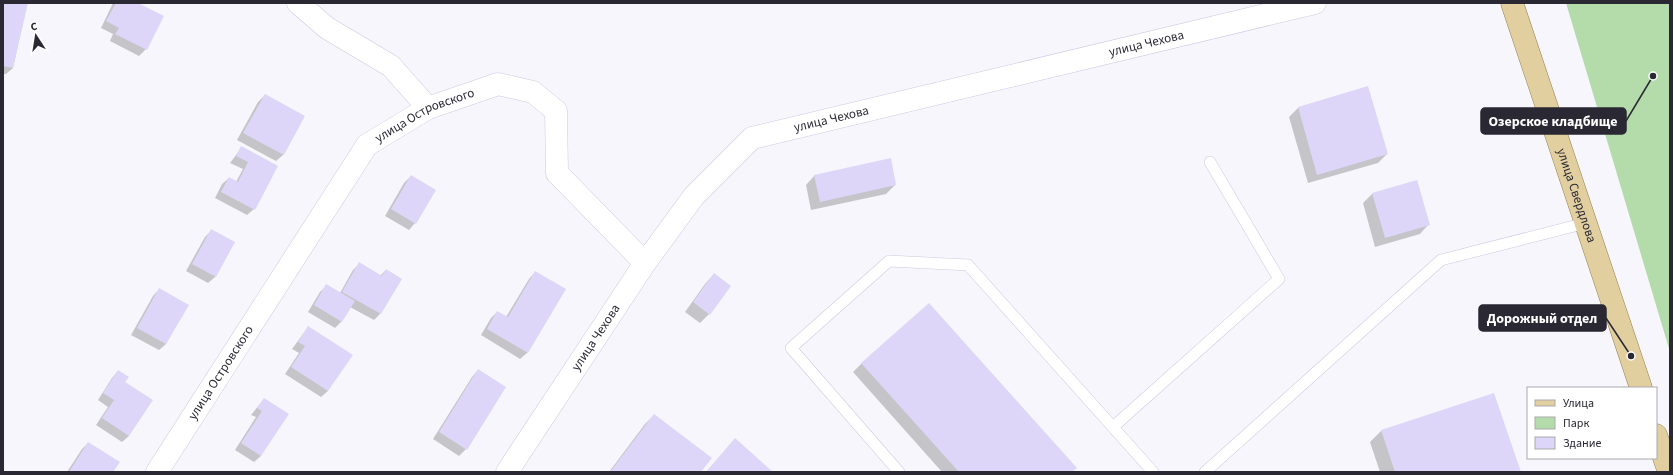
<svg xmlns="http://www.w3.org/2000/svg" width="1673" height="475" viewBox="0 0 1673 475" font-family="'Source Sans 3',sans-serif">
<style>
.green{fill:#b4dcab}
.shadow{fill:#0003}
.building{fill:#ddd6f8}
.lines{fill:none;stroke-linecap:round;stroke-linejoin:round}
.lane-casing{stroke:#cec8e5;stroke-width:12}
.street-casing{stroke:#cec8e5;stroke-width:23}
.primary-casing{stroke:#958050;stroke-width:23}
.lane{stroke:#fff;stroke-width:11}
.street{stroke:#fff;stroke-width:22}
.primary{stroke:#e2cfa0;stroke-width:22}
.labels{text-anchor:middle;dominant-baseline:central;stroke-width:3;stroke-linejoin:round;paint-order:stroke}
.street-label{font-size:13px;fill:#2a2833;stroke:#fff}
.leader{fill:none;stroke:#2a2833;stroke-width:1.5}
.callout-dot{fill:#2a2833;stroke:#fff;stroke-width:1.5}
.callout{fill:#2a2833;stroke:#2a2833;stroke-width:1.5}
.callout-label{font-size:14px;text-anchor:middle;font-weight:bold;fill:#fff}
</style>
<rect width="100%" height="100%" fill="#f7f6fc"/>
<!-- green -->
<path class="green" d="M1566 3H1670V352Z"/>
<!-- shadow -->
<path class="shadow" d="M3 3H27L13 68 6 74H3Z
M113 3H136L163 17 146 49 139 56 110 41 113 34 101 28Z
M1368 88 1387 154 1378 163 1308 183 1289 117 1298 108Z
M265 95 304 116 283 155 276 161 237 140 258 102Z
M242 147 277 166 254 209 247 215 215 198 222 184 229 178 236 182 243 169 230 163Z
M815 175 895 185 886 194 811 210 806 185Z
M411 176 415 223 409 230 385 216 404 183Z
M1417 181 1429 224 1420 234 1375 247 1363 203 1372 194Z
M211 231 234 243 215 277 208 283 186 271 205 237Z
M359 264 380 276 386 270 401 279 380 314 374 320 350 307 342 321 335 328 308 312 320 292 327 285 340 293 353 270Z
M535 272 564 290 527 353 520 359 481 335 491 318 497 312 506 317 529 279Z
M714 274 709 314 700 323 685 312 705 284Z
M159 289 187 305 166 344 159 350 131 335 153 296Z
M308 327 328 391 321 397 285 374 299 353 292 349Z
M862 363 1072 472H942L853 372Z
M478 370 466 449 459 456 433 439 472 377Z
M118 371 124 383 129 436 122 442 96 425 108 407 98 400 112 378Z
M264 399 261 456 254 462 235 450 256 417 251 415Z
M654 415 700 472H609L645 424Z
M1381 431 1520 472H1380L1370 442Z
M735 440 772 472H706Z
M88 443 112 472H67L82 449Z"/>
<!-- building -->
<path class="building" d="M3 3H28L13 68 3 66Z
M116 3H138L164 16 147 50 115 34 119 28 106 21Z
M1368 86 1388 154 1317 175 1298 107Z
M265 94 305 116 284 155 243 133Z
M241 146 278 166 255 210 221 192 229 177 238 182 248 162 236 156Z
M891 158 896 185 820 202 814 175Z
M411 175 436 190 416 224 391 209Z
M1417 180 1430 225 1385 238 1372 193Z
M211 229 235 242 216 277 192 264Z
M359 262 382 276 386 269 402 279 381 314 342 292Z
M535 271 566 289 528 353 487 329 497 311 508 317Z
M714 273 731 286 710 315 693 302Z
M326 284 355 301 342 322 314 305Z
M159 288 189 305 166 344 137 328Z
M929 303 1077 468 1072 472H959L861 363Z
M308 326 353 355 328 391 291 367 305 346 298 342Z
M478 369 506 387 467 450 439 432Z
M118 370 129 377 125 382 153 400 129 436 102 418 114 400 103 393Z
M1494 393 1521 472H1395L1381 430Z
M264 398 289 414 261 456 241 443 262 411 257 408Z
M654 414 712 458 701 472H610Z
M735 438 773 472H706Z
M88 442 120 462 113 472H69Z"/>
<g class="lines">
<!-- lane casing -->
<g class="lane-casing">
<path id="lane" d="M1113 427 1279 279 1210 162
M899 472 791 348 889 261 968 265 1153 472
M1205 472 1441 260 1586 223"/>
</g>
<!-- street casing -->
<g class="street-casing">
<g id="street">
<path d="M298 3 327 28 391 66 428 108"/>
<path id="s1" d="M157 472 367 145 428 108 498 84 533 92 556 111 557 173 645 263"/>
<path id="s2" d="M507 472 645 263 694 196 752 138 1315 3"/>
</g>
</g>
<!-- primary casing -->
<g class="primary-casing">
<g id="primary">
<path id="s3" d="M1512 3 1641 388"/>
<path d="M1656 435 1669 472"/>
</g>
</g>
<!-- lane -->
<use href="#lane" class="lane"/>
<!-- street -->
<use href="#street" class="street"/>
<!-- primary -->
<use href="#primary" class="primary"/>
</g>
<g class="labels">
<!-- street labels -->
<g class="street-label">
<text stroke="none"><textPath href="#s2" startOffset="821">улица Чехова</textPath></text>
<text stroke="none"><textPath href="#s1" startOffset="454">улица Островского</textPath></text>
<text stroke="none"><textPath href="#s2" startOffset="497">улица Чехова</textPath></text>
<text stroke="none"><textPath href="#s3" startOffset="203">улица Свердлова</textPath></text>
<text stroke="none"><textPath href="#s2" startOffset="161">улица Чехова</textPath></text>
<text stroke="none"><textPath href="#s1" startOffset="118">улица Островского</textPath></text>
</g>
</g>
<!-- callouts -->
<path class="leader" d="M1653 76L1626 121M1631 356L1606 318"/>
<g class="callout-dot">
<circle cx="1653" cy="76" r="4"/>
<circle cx="1631" cy="356" r="4"/>
</g>
<g class="callout">
<rect x="1481" y="108" width="145" height="26" rx="4"/>
<rect x="1479" y="305" width="127" height="26" rx="4"/>
</g>
<g class="callout-label">
<text x="1553" y="126">Озерское кладбище</text>
<text x="1542" y="323">Дорожный отдел</text>
</g>
<!-- border -->
<rect width="1673" height="475" fill="none" stroke="#2a2833" stroke-width="8"/>
<!-- legend -->
<rect x="1527" y="387" width="130" height="72" fill="#ffffff" stroke="#aaa9ad"/>
<rect x="1535" y="400" width="20" height="6" fill="#e2cfa0" stroke="#aaa9ad"/>
<text x="1563" y="407" font-size="12" fill="#2a2833">Улица</text>
<rect x="1535" y="417" width="20" height="12" fill="#b4dcab" stroke="#aaa9ad"/>
<text x="1563" y="427" font-size="12" fill="#2a2833">Парк</text>
<rect x="1535" y="437" width="20" height="12" fill="#ddd6f8" stroke="#aaa9ad"/>
<text x="1563" y="447" font-size="12" fill="#2a2833">Здание</text>
<!-- north arrow -->
<g transform="translate(36 36) rotate(348)" stroke="#ffffff" stroke-width="3" paint-order="stroke">
<path d="M0-3L7 15L0 10L-7 15Z" fill="#2a2833"/>
<text y="-6" font-size="11" font-weight="bold" text-anchor="middle" fill="#2a2833">С</text>
</g>
</svg>
